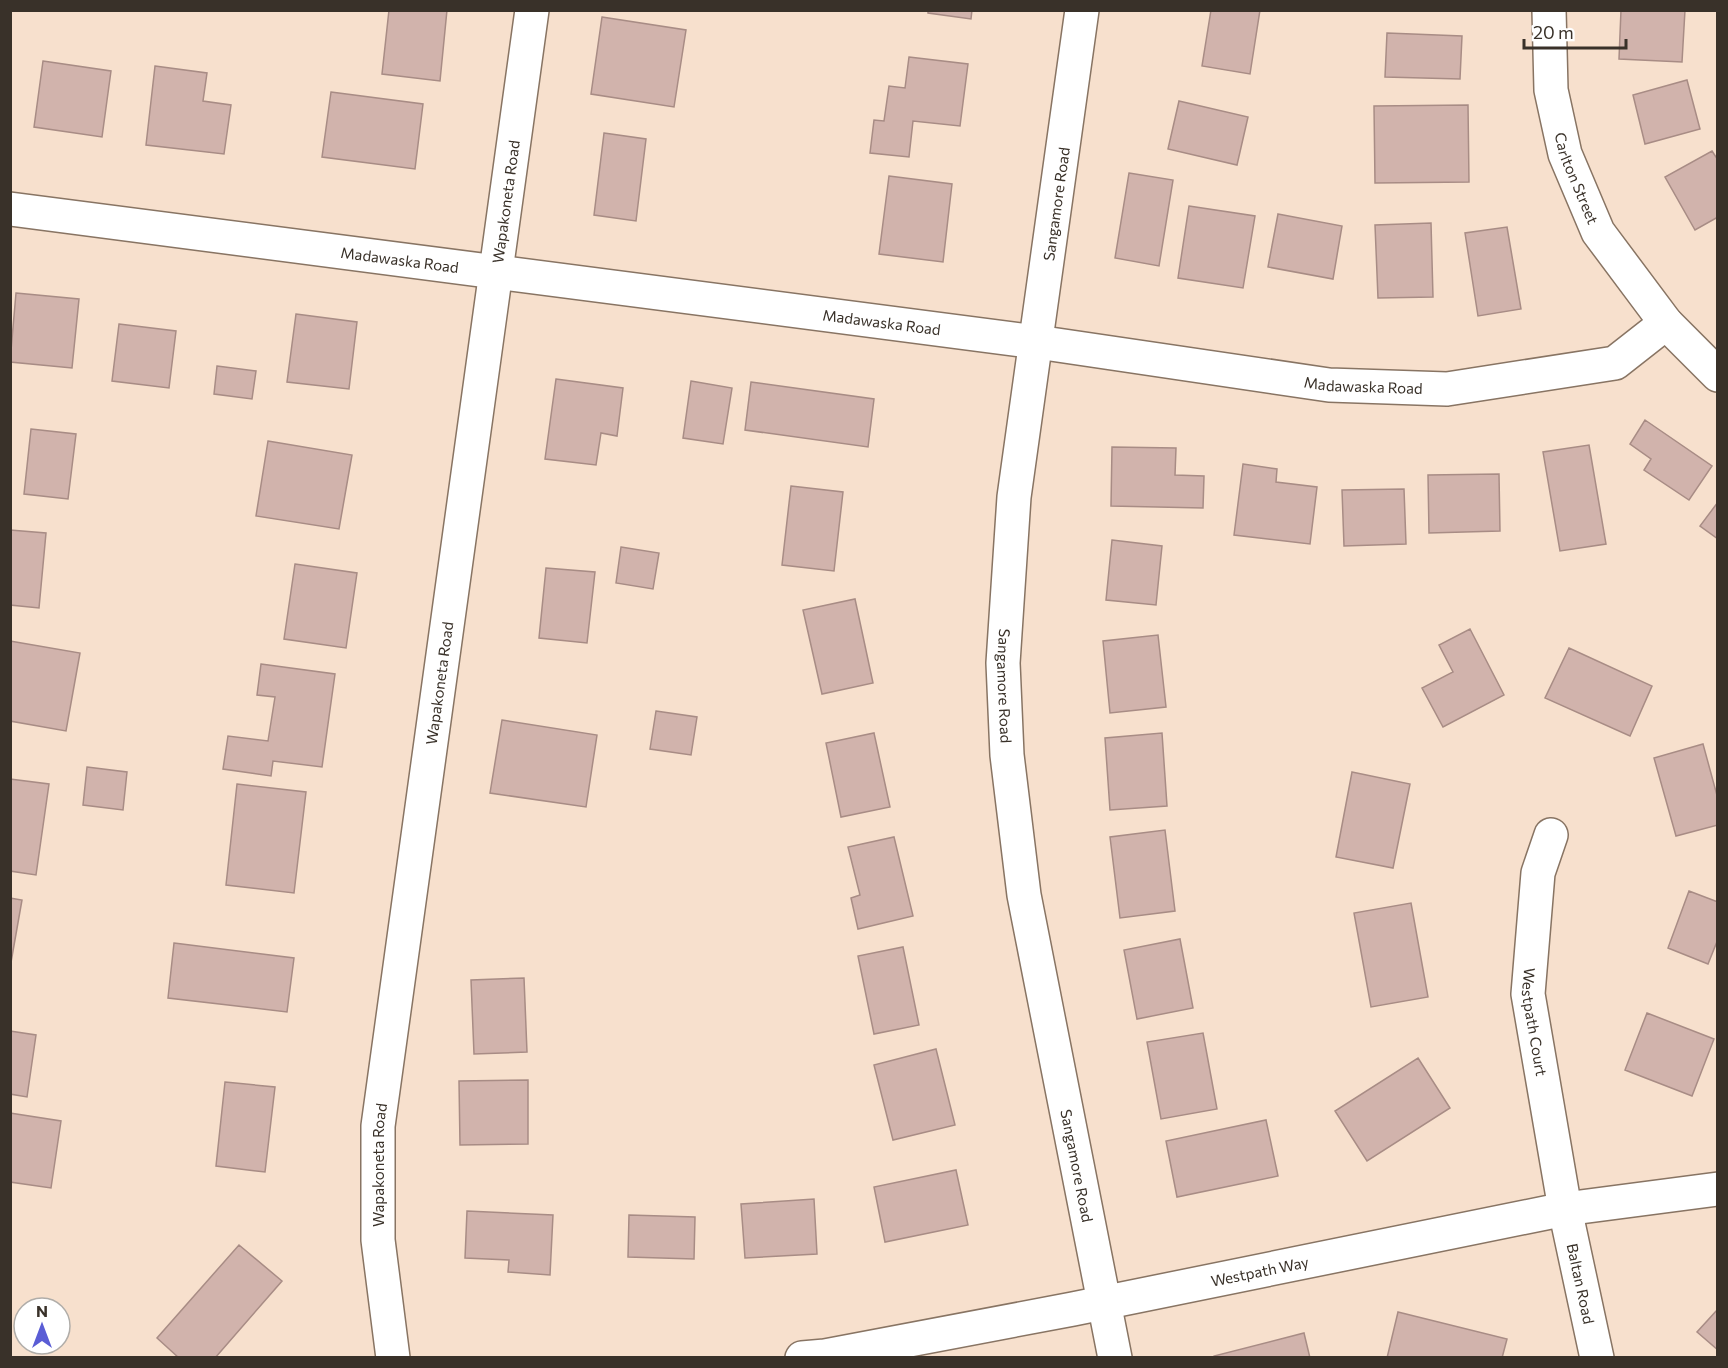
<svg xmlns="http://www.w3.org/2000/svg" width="1728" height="1368" viewBox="0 0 1728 1368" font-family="Commissioner,sans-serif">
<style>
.building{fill:#d1b3ac;stroke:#a88c85;stroke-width:1.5}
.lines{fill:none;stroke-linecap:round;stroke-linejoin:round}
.minor-casing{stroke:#887463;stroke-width:36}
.tertiary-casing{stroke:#887463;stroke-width:36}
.minor{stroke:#fff;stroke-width:33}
.tertiary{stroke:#fff;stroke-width:33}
.labels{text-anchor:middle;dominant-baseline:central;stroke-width:4.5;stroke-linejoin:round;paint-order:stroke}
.street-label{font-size:15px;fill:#393129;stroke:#fff}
</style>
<rect width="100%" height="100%" fill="#f7e0cd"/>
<!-- building -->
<path class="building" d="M389 10H447L440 81 382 74Z
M928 10H972L971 19 928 13Z
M1211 10H1260L1250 74 1202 66Z
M1621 10H1685L1682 62 1619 59Z
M602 17 686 30 674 107 591 94Z
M1387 33 1462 36 1460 79 1385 77Z
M909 57 968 64 960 126 913 121 909 157 870 153 874 120 884 121 889 86 905 88Z
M43 61 111 71 102 137 34 127Z
M155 66 207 73 203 101 231 105 224 154 146 145Z
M1687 80 1700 129 1645 144 1633 95Z
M331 92 423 104 415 169 322 157Z
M1179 101 1248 117 1237 165 1168 149Z
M1468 105 1469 182 1375 183 1374 106Z
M604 133 646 139 636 221 594 215Z
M1712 151 1718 160V217L1695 230 1665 177Z
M1129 173 1173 180 1159 266 1115 258Z
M889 176 952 184 943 262 879 254Z
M1189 206 1255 216 1243 288 1178 278Z
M1278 214 1342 226 1333 279 1268 267Z
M1431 223 1433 297 1378 298 1375 225Z
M1507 227 1521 309 1478 316 1465 233Z
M16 293 79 299 72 368 10 362Z
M296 314 357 322 349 389 287 382Z
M119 324 176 331 169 388 112 381Z
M217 366 256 371 252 399 214 394Z
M556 379 623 388 617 436 601 433 596 465 545 459Z
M691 381 732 388 723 444 683 438Z
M751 382 874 399 868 447 745 430Z
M1645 420 1712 466 1689 500 1644 470 1651 459 1630 444Z
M31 429 76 434 68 499 24 494Z
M268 441 352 455 339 529 256 516Z
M1589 445 1606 544 1560 551 1543 452Z
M1112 447 1176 448 1175 475 1204 476 1203 508 1111 506Z
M1243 464 1277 469 1276 482 1317 487 1310 544 1234 535Z
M1499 474 1500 531 1429 533 1428 475Z
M791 486 843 492 834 571 782 565Z
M1404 489 1406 544 1344 546 1342 490Z
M1718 502V539L1700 526Z
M10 530 46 533 39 608 10 605Z
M1112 540 1162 546 1156 605 1106 600Z
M621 547 659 553 653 589 616 583Z
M295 564 357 573 346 648 284 639Z
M546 568 595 572 587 643 539 638Z
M855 599 873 683 822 694 803 610Z
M1470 629 1504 695 1443 727 1422 688 1453 672 1439 645Z
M1158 635 1166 707 1110 713 1103 641Z
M10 641 80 653 66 731 10 721Z
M1569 648 1652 686 1630 736 1545 698Z
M261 664 335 674 322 767 273 761 271 776 223 769 228 736 268 741 275 697 257 695Z
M656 711 697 717 691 755 650 749Z
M502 720 597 735 586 807 490 793Z
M874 733 890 807 841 817 826 743Z
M1162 733 1167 806 1110 810 1105 738Z
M1703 744 1718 799V825L1676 836 1654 758Z
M87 767 127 772 123 810 83 805Z
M1352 772 1410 784 1393 868 1336 857Z
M10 779 49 784 36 875 10 871Z
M237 784 306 792 294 893 226 885Z
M1165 830 1175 911 1120 918 1110 837Z
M894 837 913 916 858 929 851 898 860 895 848 847Z
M1689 891 1718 902V939L1708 964 1668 948Z
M10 898 22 900 10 968Z
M1411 903 1428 997 1371 1007 1354 913Z
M1180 939 1193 1008 1137 1019 1124 950Z
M174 943 294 958 287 1012 168 998Z
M903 947 919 1025 874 1034 858 956Z
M524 978 527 1052 474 1054 471 980Z
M1647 1013 1714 1039 1692 1096 1625 1070Z
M10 1031 36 1035 27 1097 10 1094Z
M1203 1033 1217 1109 1161 1119 1147 1042Z
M936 1049 955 1125 893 1140 874 1065Z
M1418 1058 1450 1108 1367 1161 1335 1111Z
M528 1080V1144L460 1145 459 1081Z
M225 1082 275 1087 265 1172 216 1166Z
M10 1113 61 1121 51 1188 10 1182Z
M1266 1120 1278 1176 1177 1197 1166 1141Z
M956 1170 968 1225 885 1242 874 1187Z
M814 1199 817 1254 745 1258 741 1204Z
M467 1211 553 1215 550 1275 508 1272 509 1260 465 1258Z
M629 1215 695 1217 694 1259 628 1257Z
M239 1245 282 1281 215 1358H179L157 1338Z
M1718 1309V1350L1697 1332Z
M1398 1312 1507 1339 1502 1358H1387Z
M1304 1333 1310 1358H1214V1356Z"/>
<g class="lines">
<!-- minor casing -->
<g class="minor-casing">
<g id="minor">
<path id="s1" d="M1549 10 1551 90 1565 154 1598 232 1666 323 1718 375"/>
<path id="s2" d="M10 209 1037 342 1329 385 1447 389 1615 363 1666 323"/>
<path id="s3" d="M1551 835 1538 873 1528 994 1565 1209 1597 1358"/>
<path id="s4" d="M393 1358 378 1240V1126L532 10"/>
<path id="s5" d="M802 1358 825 1356 1073 1309 1565 1209 1718 1189"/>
</g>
</g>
<!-- tertiary casing -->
<g class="tertiary-casing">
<g id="tertiary">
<path id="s6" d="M1082 10 1014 497 1003 663 1007 755 1024 895 1115 1358"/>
</g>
</g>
<!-- minor -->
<use href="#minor" class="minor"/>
<!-- tertiary -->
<use href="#tertiary" class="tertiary"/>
</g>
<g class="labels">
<!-- street labels -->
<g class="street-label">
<text stroke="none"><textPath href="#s1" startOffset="172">Carlton Street</textPath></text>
<text stroke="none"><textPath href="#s4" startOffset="1166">Wapakoneta Road</textPath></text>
<text transform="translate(1056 204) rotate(-82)">Sangamore Road</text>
<text stroke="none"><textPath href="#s2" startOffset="393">Madawaska Road</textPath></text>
<text stroke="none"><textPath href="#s2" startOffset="879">Madawaska Road</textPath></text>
<text stroke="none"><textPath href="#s2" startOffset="1365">Madawaska Road</textPath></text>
<text stroke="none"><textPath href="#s4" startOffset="680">Wapakoneta Road</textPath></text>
<text stroke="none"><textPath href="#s6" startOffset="681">Sangamore Road</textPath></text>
<text stroke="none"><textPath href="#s3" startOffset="190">Westpath Court</textPath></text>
<text stroke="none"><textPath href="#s4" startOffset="194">Wapakoneta Road</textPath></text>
<text stroke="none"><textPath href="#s6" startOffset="1167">Sangamore Road</textPath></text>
<text stroke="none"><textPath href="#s5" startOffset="466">Westpath Way</textPath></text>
<text stroke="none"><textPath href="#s3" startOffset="456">Baltan Road</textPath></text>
</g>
</g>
<!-- border -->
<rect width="1728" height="1368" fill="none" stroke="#393129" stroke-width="24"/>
<!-- north arrow -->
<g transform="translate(42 1326)"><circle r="28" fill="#ffffff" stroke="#b0ada9" stroke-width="1.5"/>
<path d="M0-4.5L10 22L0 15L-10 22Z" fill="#5a5dd5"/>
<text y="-9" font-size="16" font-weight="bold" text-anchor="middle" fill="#393129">N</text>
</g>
<!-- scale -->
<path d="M1524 39v9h102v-9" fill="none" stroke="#393129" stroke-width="3"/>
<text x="1533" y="39" font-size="18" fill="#393129" stroke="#ffffff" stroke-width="4.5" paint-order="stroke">20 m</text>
</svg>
